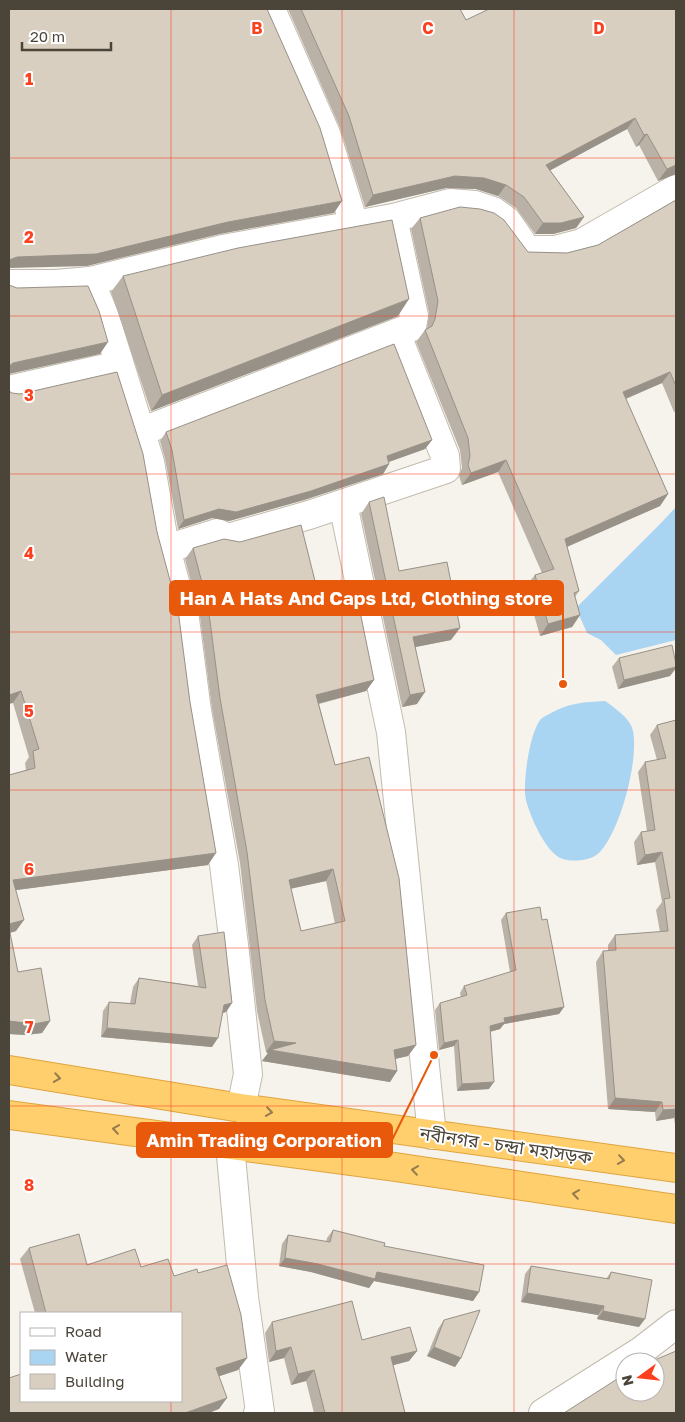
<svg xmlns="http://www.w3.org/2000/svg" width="685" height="1422" viewBox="0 0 685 1422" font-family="'Golos Text','Noto Sans Bengali',sans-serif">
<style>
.water{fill:#a9d4f2}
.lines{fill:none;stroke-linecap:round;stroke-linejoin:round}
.street-casing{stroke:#c2bbae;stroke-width:30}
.highway-casing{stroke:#e0a43c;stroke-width:30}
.street{stroke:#fff;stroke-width:28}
.highway{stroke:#ffcf6e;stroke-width:28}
.wall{fill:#bab2a6;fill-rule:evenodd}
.shaded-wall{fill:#979187}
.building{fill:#d8cfc1;stroke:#979187;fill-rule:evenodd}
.oneway{stroke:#937c4e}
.grid{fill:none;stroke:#fc3f1d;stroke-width:1;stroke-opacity:0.55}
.labels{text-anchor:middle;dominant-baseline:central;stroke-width:4;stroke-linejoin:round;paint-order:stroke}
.street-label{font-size:18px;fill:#4b4439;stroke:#fff}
.grid-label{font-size:16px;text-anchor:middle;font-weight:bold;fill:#fc3f1d;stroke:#fff;stroke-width:4;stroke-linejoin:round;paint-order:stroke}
.leader{fill:none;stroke:#e8590c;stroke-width:2}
.callout-dot{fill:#e8590c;stroke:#fff;stroke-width:2}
.callout{fill:#e8590c;stroke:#e8590c;stroke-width:2}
.callout-label{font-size:19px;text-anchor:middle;font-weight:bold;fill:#fff}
</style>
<rect width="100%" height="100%" fill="#f6f3ec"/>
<!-- water -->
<path class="water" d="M676 501V640L616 655 601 640 587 633 576 608 662 522 675 508Z
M605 701C615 708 631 719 633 731 639 760 620 832 599 853 590 861 574 862 563 859 546 854 530 816 526 800 522 784 530 731 541 719 543 717 548 715 551 713 569 703 584 702 605 701Z"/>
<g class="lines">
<!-- street casing -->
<g class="street-casing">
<path id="street" d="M271 9 326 134 354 224
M90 281 105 317 150 462 164 541 185 619 197 711 224 865 235 953 248 1074 241 1108
M9 284H56L90 281 223 249 393 218 450 203 475 205 493 211 507 221 527 250H555L582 243 676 189
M9 390 120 365
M140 432 412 327 414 316 393 218
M343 504 391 732 432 1135
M166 549 217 533 228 538 309 515 446 469 445 456 396 333
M230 1145 244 1297 260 1412 258 1413
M543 1413 641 1351 676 1324"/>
</g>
<!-- highway casing -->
<g class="highway-casing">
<path id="highway" d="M9 1070 241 1108 676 1168
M9 1115 395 1167 676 1209"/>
</g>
<!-- street -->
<use href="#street" class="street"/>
<!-- highway -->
<use href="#highway" class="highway"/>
</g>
<!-- wall -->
<path class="wall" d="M288 9H460L466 20 676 9V174L658 181 639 145 636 147 627 129 550 170 584 217 576 228 553 234H535L516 208 498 196 476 189 446 188 365 207 340 128Z
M676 200V411L674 412 662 383 626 399 668 494 660 506 567 547 579 591 575 597 580 615 572 627 540 636 526 586 535 575 542 573 498 472 462 485 459 476 462 468 460 450 416 342 425 330 427 328 429 313 411 229 420 218 528 252 567 253 598 245Z
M123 276 398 316 151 411 111 292Z
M9 391 208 865 16 890V931L10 933 18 972 50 1021 42 1033 26 1035 9 1034V775L26 770 25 763 29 757 13 703Z
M166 432 432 440 425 449 389 462V464L383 474 304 500 229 521 212 518 178 529 165 459 160 441Z
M369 502 399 571 451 640 416 647 417 704 402 707 361 514Z
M193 548 320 601 374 680 366 691 319 704 335 765 416 1045 408 1056 395 1059 397 1071 390 1082 262 1061 268 1053 266 1052 257 1011 240 863 212 709 200 617 185 559ZM326 881 335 924 301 931 291 888Z
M619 658 676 662V676L675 670 670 676 618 689 612 667Z
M676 720V1125H675L674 1118 656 1121 655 1112 608 1109 596 962 603 951H608V945L615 935 660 932 656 910 662 902 655 862 637 865 634 842 641 832 647 831 638 772 645 762 657 760 650 735 657 725Z
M506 913 542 920 564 1007 559 1014 504 1024 500 1029 490 1032 489 1089 457 1091 454 1046 439 1050 435 1010 440 1003 461 997 460 993 464 986 510 972 501 920Z
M198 936 232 1003 226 1012 223 1013 212 1047 101 1037 103 1011 109 1002 130 1003 133 987 139 978 198 986 192 945Z
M333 1230 384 1246 479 1292 473 1301 374 1281 369 1288 311 1272 279 1266 282 1244 288 1235 326 1242 327 1238Z
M29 1248 87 1265 141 1267 174 1276 198 1273 247 1358 238 1370 219 1376V1409L21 1401 181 1313H35L20 1259Z
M531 1266 606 1279 611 1272 639 1327 597 1319 598 1315 521 1302 525 1274Z
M444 1320 461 1358 455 1367 427 1356 438 1329Z
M272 1322 417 1351 409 1361 393 1365 405 1413H314L306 1381 291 1385 284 1358 269 1362 265 1333Z"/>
<!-- shaded-wall -->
<path class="shaded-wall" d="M635 118 627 129 538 177 546 165Z
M647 134 639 145 636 147 644 135Z
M676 165V174L658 181 667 169Z
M455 176 484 178 506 185 498 196 476 189 446 188 365 207 373 195Z
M342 201 334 213 220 234 87 266 9 268V260L17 257 228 222Z
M584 217 576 228 553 234H535L543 223Z
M409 299 398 316 151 411 162 395Z
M108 342 100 354 9 374V366L13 363Z
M670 372 662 383 615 403 623 392Z
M432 440 425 449 380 465 387 456Z
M506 460 498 472 462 485 471 473Z
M389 464 383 474 304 500 229 521 212 518 178 529 184 520 219 509Z
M668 494 660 506 557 551 565 539Z
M580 615 572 627 540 636 548 624Z
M460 628 451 640 405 649 413 637Z
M676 667 670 676 618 689 624 680Z
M374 680 366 691 309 706 316 695Z
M21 691 13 703 9 704V695Z
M425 692 417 704 402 707 410 695Z
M662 852 655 862 637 865 645 855Z
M216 853 208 865 9 891 13 880Z
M333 869 326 881 281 891 289 880Z
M24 920 16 931 9 933V924Z
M232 1003 226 1012 218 1014 224 1005Z
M564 1007 559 1014 504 1024 500 1029 485 1033 490 1026 504 1018Z
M9 1021H50L42 1033 26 1035 9 1034Z
M107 1028 218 1038 212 1047 101 1037Z
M458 1040 454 1046 439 1050 444 1043Z
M274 1041 296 1043 397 1071 390 1082 262 1061 268 1053 266 1052Z
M416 1045 408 1056 386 1061 394 1050Z
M494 1082 489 1089 457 1091 462 1084Z
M615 1098 662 1102 655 1112 608 1109Z
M676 1109V1115L674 1118 656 1121 663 1110Z
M285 1258 377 1272 479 1292 473 1301 374 1281 369 1288 311 1272 279 1266Z
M527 1293 604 1306 598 1315 521 1302Z
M603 1311 645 1319 639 1327 597 1319Z
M291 1347 284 1358 269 1362 276 1351Z
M434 1347 461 1358 455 1367 427 1356Z
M417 1351 409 1361 383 1368 391 1357Z
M247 1358 238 1370 208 1380 216 1368Z
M314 1370 306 1381 291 1385 298 1374Z
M227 1398 219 1409 209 1413H185Z"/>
<!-- building -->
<path class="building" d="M9 9H267L320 128 342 201 228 222 96 254 17 257 9 260Z
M301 9H460L466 20 489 9H676V165L667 169 647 134 644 135 635 118 546 165 584 217 561 223H543L524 197 506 185 484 178 455 176 373 195 349 116Z
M676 200V386L670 372 623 392 668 494 565 539 579 591 574 593 580 615 548 624 535 575 554 569 506 460 471 473 468 465 470 456 468 438 425 330 432 326 435 319 438 301 420 218 460 207 480 209 494 213 504 220 528 252 567 253 598 245Z
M392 220 409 299 162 395 123 276 238 248Z
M9 285 17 288 88 286 99 311 108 342 13 363 9 366Z
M394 344 432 440 387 456 389 464 311 491 236 512 219 509 184 520 172 450 166 432Z
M117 372 143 454 157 532 178 610 190 702 216 853 13 880 24 920 9 924V775L35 768 33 751 39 749 21 691 9 695V391L12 393 20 394Z
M384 497 399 571 447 562 460 628 413 637 425 692 410 695 369 502Z
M301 525 320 601 356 592 374 680 316 695 335 765 369 757 399 878 416 1045 394 1050 397 1071 270 1050 296 1043 274 1041 265 1000 247 852 220 698 208 606 193 548 224 539 240 542ZM333 869 345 921 301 931 289 880Z
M672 645 676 664V667L624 680 619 658Z
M676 720V1109L663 1110 662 1102 615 1098 603 951 616 950 615 935 668 931 664 899 670 898 662 852 645 855 641 832 655 830 645 762 666 758 657 725Z
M540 907 542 920 547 919 564 1007 504 1018 505 1022 490 1026 494 1082 462 1084 458 1040 444 1043 440 1003 467 995 464 986 516 970 506 913Z
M9 928 18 972 41 968 50 1021 34 1024 9 1021Z
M224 932 232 1003 224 1005 218 1038 107 1028 109 1002 135 1004 139 978 206 988 198 936Z
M333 1230 385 1243 384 1246 484 1265 479 1292 377 1272 375 1279 318 1264 285 1258 288 1235 330 1242Z
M79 1234 87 1265 135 1249 141 1267 168 1259 174 1276 197 1269 198 1273 227 1265 241 1315 247 1358 216 1368 227 1398 185 1413H9V1378L21 1374V1401H181V1313H46L29 1248Z
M531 1266 609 1279 611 1272 652 1280 645 1319 603 1311 604 1306 527 1293Z
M352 1301 362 1340 410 1327 417 1351 391 1357 405 1413H325L314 1370 298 1374 291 1347 276 1351 272 1322Z
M480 1310 461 1358 434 1347 444 1320Z
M676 1351V1413H564L625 1374V1392H655V1362H650Z"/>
<!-- one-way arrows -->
<defs><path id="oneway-chevron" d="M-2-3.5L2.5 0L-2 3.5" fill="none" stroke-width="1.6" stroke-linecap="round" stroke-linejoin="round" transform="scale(1.25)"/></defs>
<g class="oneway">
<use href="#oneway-chevron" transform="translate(57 1078) rotate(9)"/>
<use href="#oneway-chevron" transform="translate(269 1112) rotate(8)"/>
<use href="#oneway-chevron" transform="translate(116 1129) rotate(-172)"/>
<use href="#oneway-chevron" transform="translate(621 1160) rotate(8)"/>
<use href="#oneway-chevron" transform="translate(415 1170) rotate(-172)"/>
<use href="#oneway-chevron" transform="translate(576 1194) rotate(-172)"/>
</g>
<!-- grid -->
<path class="grid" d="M171 9V1313M342 9V1413M514 9V1413M9 158H676M9 316H676M9 474H676M9 632H676M9 790H676M9 948H676M9 1106H676M9 1264H676M171 1401V1413"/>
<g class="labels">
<!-- street labels -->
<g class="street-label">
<text transform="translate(506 1145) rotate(8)">নবীনগর - চন্দ্রা মহাসড়ক</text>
</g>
</g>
<g class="grid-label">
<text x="257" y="34">B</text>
<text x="428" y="34">C</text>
<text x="599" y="34">D</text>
<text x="29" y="85">1</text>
<text x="29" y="243">2</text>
<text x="29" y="401">3</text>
<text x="29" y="559">4</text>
<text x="29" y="717">5</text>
<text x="29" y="875">6</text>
<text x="29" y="1033">7</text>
<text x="29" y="1191">8</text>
</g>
<!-- callouts -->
<path class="leader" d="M563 684L563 598M434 1055L392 1140"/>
<g class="callout-dot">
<circle cx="563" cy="684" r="5"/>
<circle cx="434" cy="1055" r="5"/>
</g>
<g class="callout">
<rect x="170" y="581" width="393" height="34" rx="5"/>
<rect x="137" y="1123" width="255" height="34" rx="5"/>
</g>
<g class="callout-label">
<text x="366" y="605">Han A Hats And Caps Ltd, Clothing store</text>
<text x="264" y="1147">Amin Trading Corporation</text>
</g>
<!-- border -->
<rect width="685" height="1422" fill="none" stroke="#4b4439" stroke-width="20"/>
<!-- legend -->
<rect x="20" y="1312" width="162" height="90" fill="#ffffff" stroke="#b7b4b0"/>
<rect x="30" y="1328" width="25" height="8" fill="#ffffff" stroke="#b7b4b0"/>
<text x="65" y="1337" font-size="15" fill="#4b4439">Road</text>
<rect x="30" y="1350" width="25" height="15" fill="#a9d4f2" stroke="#b7b4b0"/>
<text x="65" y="1362" font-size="15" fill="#4b4439">Water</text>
<rect x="30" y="1374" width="25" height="15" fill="#d8cfc1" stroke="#b7b4b0"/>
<text x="65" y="1387" font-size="15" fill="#4b4439">Building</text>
<!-- north arrow -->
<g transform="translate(640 1377) rotate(255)"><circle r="24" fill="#ffffff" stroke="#b7b4b0"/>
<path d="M0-4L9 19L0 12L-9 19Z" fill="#fc3f1d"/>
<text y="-8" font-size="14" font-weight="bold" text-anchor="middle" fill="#4b4439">N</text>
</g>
<!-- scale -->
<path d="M22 42v8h89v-8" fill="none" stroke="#4b4439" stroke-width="2.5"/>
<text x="30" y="42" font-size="15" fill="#4b4439" stroke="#ffffff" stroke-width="4" paint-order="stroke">20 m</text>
</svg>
